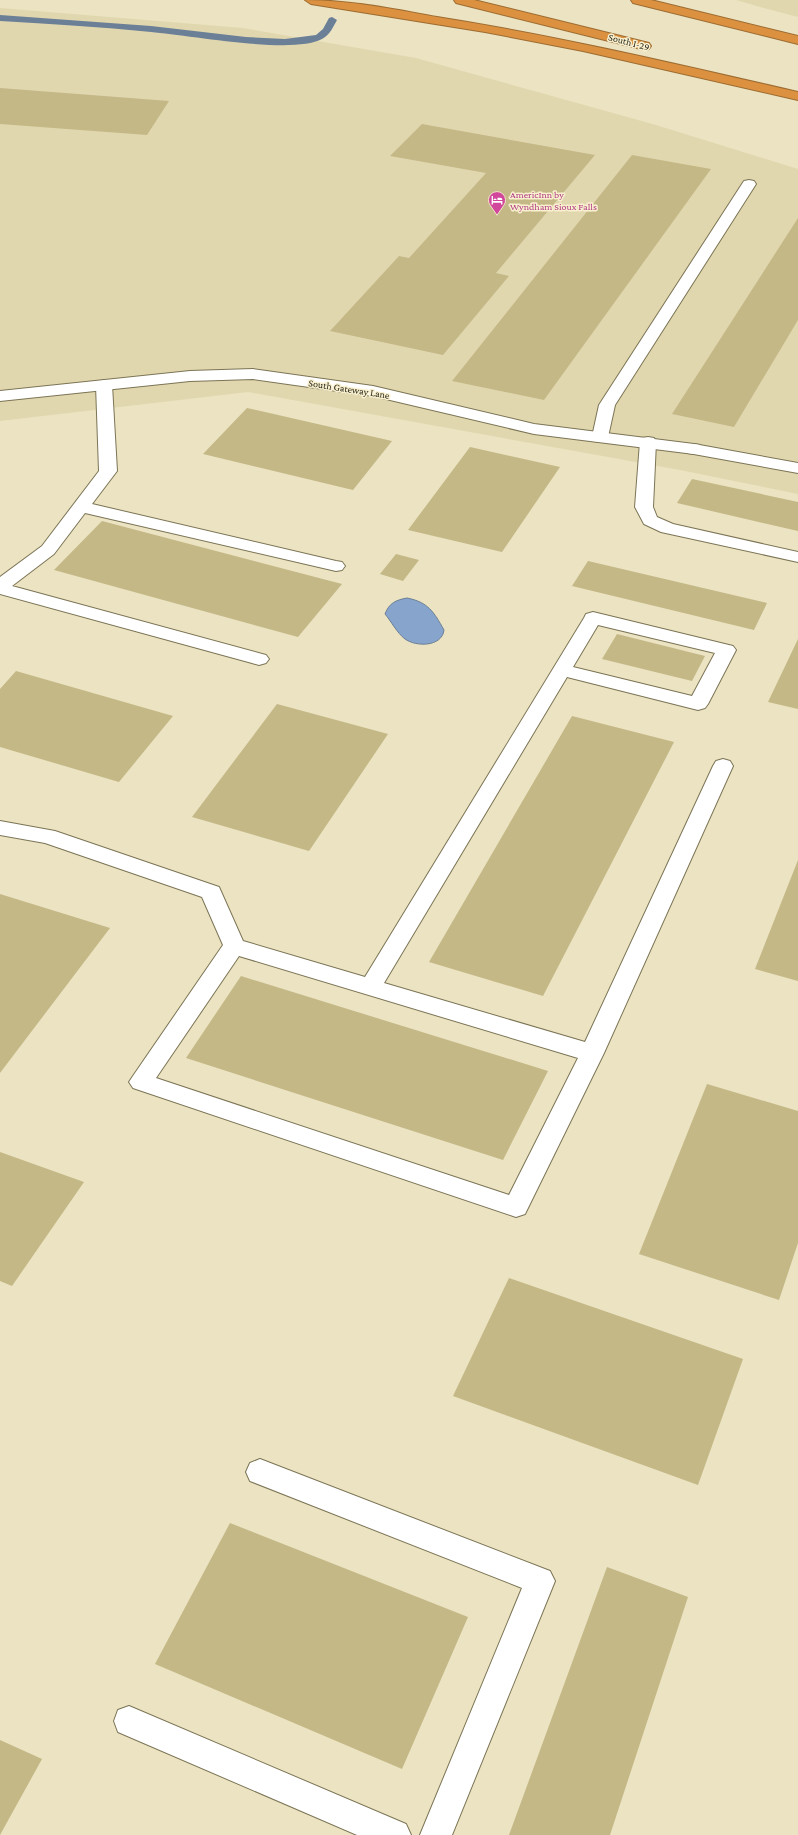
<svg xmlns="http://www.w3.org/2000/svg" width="798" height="1835" viewBox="0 0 798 1835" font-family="'Crimson Pro',serif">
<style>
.built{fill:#e1d7af}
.water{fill:#87a5cc;stroke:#6b7f97}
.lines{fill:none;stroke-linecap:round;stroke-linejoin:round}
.stream{fill:#6b7f97;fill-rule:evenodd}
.building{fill:#c4b887}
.lane-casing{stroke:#7b7455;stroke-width:2}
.street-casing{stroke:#7b7455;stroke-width:2}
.highway-casing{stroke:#9d6c32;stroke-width:2}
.lane{fill:#fff;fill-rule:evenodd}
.street{fill:#fff;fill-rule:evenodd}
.highway{fill:#db913f;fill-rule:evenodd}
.labels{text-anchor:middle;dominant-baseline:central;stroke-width:3;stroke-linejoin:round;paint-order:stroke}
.far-street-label{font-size:10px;fill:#2a271a;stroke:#f8f0ce}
.far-hotel-label{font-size:10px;fill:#b23c85;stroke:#f8f0ce;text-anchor:start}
</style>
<rect width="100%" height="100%" fill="#ebe3c1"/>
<!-- built -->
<path class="built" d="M736 0H798V17L760 7Z
M0 8 243 28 416 58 656 125 798 169V494L680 470 248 392 0 421Z"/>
<!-- water -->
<path class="water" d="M407 598C428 602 434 612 444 630 442 647 416 647 405 639 397 633 391 621 385 614 389 603 396 600 407 598Z"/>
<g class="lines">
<!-- stream -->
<path class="stream" d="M0 15 151 26 246 37 285 39 316 35 323 29 329 18 332 17 337 20C333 27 330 35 322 39 293 55 188 35 151 32 101 27 50 24 0 21Z"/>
</g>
<!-- building -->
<path class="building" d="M0 88 169 101 147 135 0 124Z
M422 124 595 155 496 273 509 276 443 355 330 331 399 256 409 258 486 173 390 156Z
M632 155 711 169 544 400 452 381Z
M798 218V320L734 427 672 414Z
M247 408 392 441 353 490 203 454Z
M470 447 560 467 502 552 408 530Z
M692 479 798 502V531L677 503Z
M102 521 342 584 298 637 54 570Z
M396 554 419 560 403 581 380 574Z
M588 561 767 603 754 630 572 586Z
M617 634 705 656 692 681 602 659Z
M798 639V709L768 702Z
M16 671 173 716 119 782 0 747V689Z
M277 704 388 734 309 851 192 817Z
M572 716 674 742 543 996 429 962Z
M798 860V981L755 969Z
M0 894 110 928 0 1073Z
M241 976 548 1071 503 1160 186 1058Z
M707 1084 798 1111V1243L779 1300 639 1254Z
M0 1152 84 1182 12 1286 0 1281Z
M509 1278 743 1359 698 1485 453 1396Z
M230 1523 468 1617 402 1769 155 1664Z
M607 1567 688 1597 610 1835H509Z
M0 1740 42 1759 0 1835Z"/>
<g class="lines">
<!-- lane casing -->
<g class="lane-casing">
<path id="lane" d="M749 180 754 181 756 184 615 405 608 437 606 441 600 442 594 441 592 437 599 405 742 184 744 181Z
M104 380 110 382 112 385 117 471 92 504 336 561 342 562 345 566 342 570 336 571 85 513 54 554 12 586 266 655 269 659 266 663 259 665 252 663 0 594V577L42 546 99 471 96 385 98 382Z
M648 437 654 438 656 442 653 507 657 517 673 524 798 552V562L661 532 644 524 635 507 640 442 642 438Z
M694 444 798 463V473L688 453 686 449 688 445Z
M593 612 733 646 736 650 708 704 705 708 698 710 567 677 384 983 585 1042 713 766 716 761 723 759 730 761 733 766 604 1053 525 1214 516 1217 133 1088 129 1082 133 1076 223 945 202 897 45 843 0 835V821L55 831 219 887 243 941 365 977 584 618 586 614ZM598 625 715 653 692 696 573 667ZM239 956 578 1058 509 1195 156 1078Z
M260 1459 550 1571 555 1581 452 1835H420L522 1588 250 1481 246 1472 250 1463Z
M129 1706 406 1824 411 1835H357L118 1732 114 1721 118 1710Z"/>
</g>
<!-- street casing -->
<g class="street-casing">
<path id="street" d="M253 369 373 386 534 424 694 444 700 445 702 449 700 453 694 454 534 434 373 396 253 379 190 381 0 401V391L190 371Z"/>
</g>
<!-- highway casing -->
<g class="highway-casing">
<path id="highway" d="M305 0C351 0 397 10 443 18 562 37 680 65 798 92V100L583 51 485 32 311 4Z
M454 0H474L649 43 651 46 649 49 645 50 456 3Z
M631 0H651L798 36V44L633 3Z"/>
</g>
<!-- lane -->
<use href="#lane" class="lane"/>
<!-- street -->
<use href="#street" class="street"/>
<!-- highway -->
<use href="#highway" class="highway"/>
</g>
<!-- icons -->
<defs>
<g id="hotel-pin" transform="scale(0.9)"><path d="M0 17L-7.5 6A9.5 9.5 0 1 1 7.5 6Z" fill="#d1479c" stroke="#f8f0ce"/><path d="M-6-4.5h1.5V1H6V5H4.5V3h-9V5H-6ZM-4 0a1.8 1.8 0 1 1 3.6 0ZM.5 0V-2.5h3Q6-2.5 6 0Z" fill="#fff"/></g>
</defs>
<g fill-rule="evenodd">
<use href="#hotel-pin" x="497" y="200"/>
</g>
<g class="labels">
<!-- far-street labels -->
<g class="far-street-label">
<text transform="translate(629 42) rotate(15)">South I-29</text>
<text transform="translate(349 389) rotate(9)">South Gateway Lane</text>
</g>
<!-- far-hotel labels -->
<g class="far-hotel-label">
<text x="510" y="194">AmericInn by<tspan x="510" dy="12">Wyndham Sioux Falls</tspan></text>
</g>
</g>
</svg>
